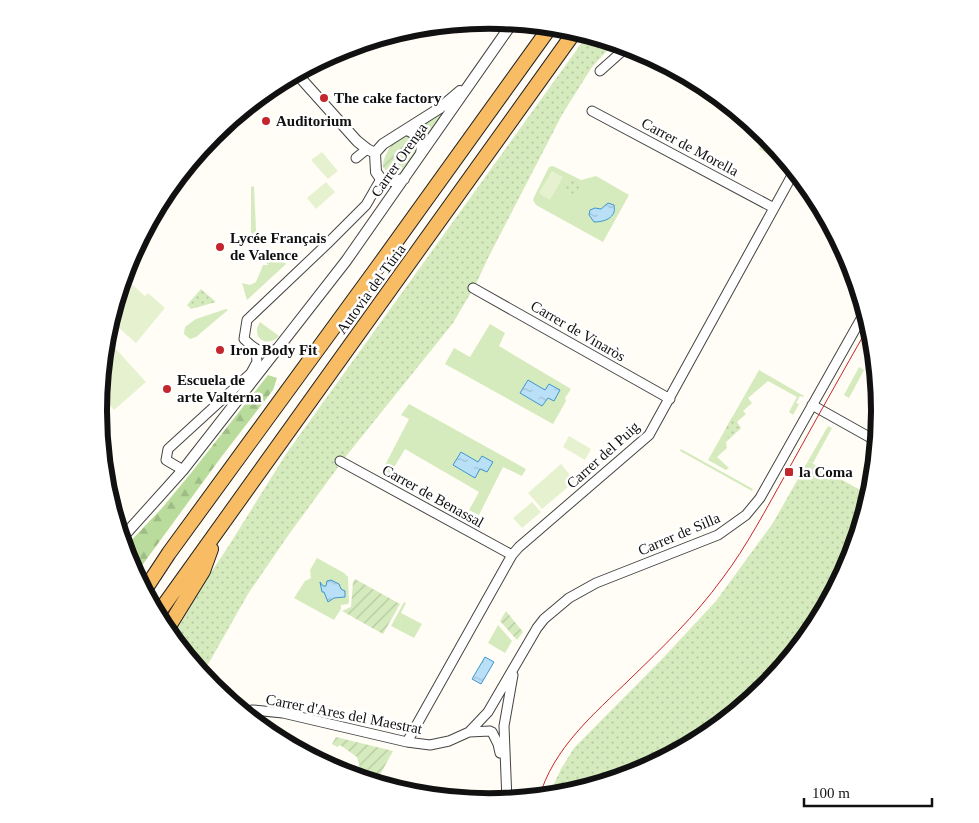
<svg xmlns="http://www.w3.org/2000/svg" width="979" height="823" viewBox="0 0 979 823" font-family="Georgia,serif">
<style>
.grass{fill:#d5ebbd}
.forest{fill:url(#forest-firs)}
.park{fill:url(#park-dots)}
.garden{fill:url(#garden-furrows)}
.pitch{fill:#e6f2cf}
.water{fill:url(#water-ripples);stroke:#3f96cf}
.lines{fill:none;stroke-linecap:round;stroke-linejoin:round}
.minor-casing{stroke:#444;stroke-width:11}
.tertiary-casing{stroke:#444;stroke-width:12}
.trunk-casing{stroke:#222;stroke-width:16}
.minor{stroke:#fff;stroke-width:9}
.tertiary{stroke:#fff;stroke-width:10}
.trunk{stroke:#f7bc64;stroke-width:14}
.tram{stroke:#c4262e;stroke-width:1}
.poi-dot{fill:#c4262e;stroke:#fff;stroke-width:2}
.labels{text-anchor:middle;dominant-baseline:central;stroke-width:5;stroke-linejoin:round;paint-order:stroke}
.poi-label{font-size:15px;font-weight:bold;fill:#111;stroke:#fff;text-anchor:start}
.street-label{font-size:15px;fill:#111;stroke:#fff}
.rim{fill:none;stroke:#111;stroke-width:6}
</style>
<defs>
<pattern id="forest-firs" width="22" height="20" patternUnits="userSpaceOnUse" patternTransform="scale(1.25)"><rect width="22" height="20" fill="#b9dc9c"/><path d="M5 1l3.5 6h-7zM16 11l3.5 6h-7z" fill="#9ebc85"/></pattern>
<pattern id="park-dots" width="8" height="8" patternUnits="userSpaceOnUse" patternTransform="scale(1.25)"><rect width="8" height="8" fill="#d5ebbd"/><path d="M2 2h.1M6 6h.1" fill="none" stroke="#b6c8a1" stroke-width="1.8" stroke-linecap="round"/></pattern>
<pattern id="garden-furrows" width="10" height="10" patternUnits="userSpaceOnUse" patternTransform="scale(1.25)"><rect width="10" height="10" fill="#d5ebbd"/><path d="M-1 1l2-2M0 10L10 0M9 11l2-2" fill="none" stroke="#b6c8a1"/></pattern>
<pattern id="water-ripples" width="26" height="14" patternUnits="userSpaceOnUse" patternTransform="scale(1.25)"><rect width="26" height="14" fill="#b9e0f7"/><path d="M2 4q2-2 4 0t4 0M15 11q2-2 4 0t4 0" fill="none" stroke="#9ebfd3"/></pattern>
</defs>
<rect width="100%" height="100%" fill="#fffdf5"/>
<!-- grass -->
<path class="grass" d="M767 135 785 158 783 163 759 149Z
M553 166 581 180 596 176 629 195 603 242 536 205 533 200 535 195 549 167Z
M254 186 256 231 260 236 257 239 251 232V187Z
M272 257 283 260 286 264 247 300 242 283 250 285 256 282 263 265H268L266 262Z
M226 309 228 310 196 337 190 339 184 334 185 327 196 319Z
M260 322 279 336C267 349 250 337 260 322Z
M490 324 505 333 499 346 571 389 565 398 566 401 553 424 445 364 454 348 470 357Z
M859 367 864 370 849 398 844 395Z
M759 370 804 396 803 397 800 396 796 403 799 404 793 415 789 412 797 397 768 381 748 398 752 403 743 411 746 414 737 422 741 428 726 442 727 448 717 457 729 468 726 470 708 460Z
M409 404 526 469 522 476 503 467 479 515 469 510 479 492 405 449 390 474 383 469 409 419 401 415Z
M828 426 832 428 813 463 808 461Z
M681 449 753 489 752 491 680 451Z
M317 558 344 573 348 577 349 602 348 604 341 605V609L334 620 294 598 305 581 311 578 310 570Z
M404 602 406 603 401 613 422 624 414 638 391 626Z
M498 625 512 641 505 653 488 643Z"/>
<!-- forest -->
<path class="forest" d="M268 375 277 378 273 390 222 456 135 575 128 561 124 548 162 508 191 473Z"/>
<!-- park -->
<path class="park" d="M588 34 615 42 592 67 563 113 488 258 476 284 453 323 347 455 287 537 248 594 202 675 169 635 228 547 286 454Z
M564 188a8 8 0 1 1 16 0a8 8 0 1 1-16 0Z
M201 289 216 302 191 309 187 305Z
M732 417 741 428 729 439 724 432Z
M808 461 871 496 851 562 815 629 766 689 707 737 639 773 566 796 548 797 561 769 574 748 663 658 716 601 773 523Z"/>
<!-- garden -->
<path class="garden" d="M454 100 425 140 416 127Z
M405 134 414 137 419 149C412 160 405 178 390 175L383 167C382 156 395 138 405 134Z
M355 579 400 604 383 634 342 611 351 607 353 582Z
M506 611 523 632 517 640 500 621Z
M336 737 393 751 375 784 363 780 357 757 340 745 337 747 332 744Z"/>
<!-- pitch -->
<path class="pitch" d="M322 152 338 171 328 179 311 160Z
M552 171 563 177 550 200 539 193Z
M326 182 335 192 316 209 307 198Z
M138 242C147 261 132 274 120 287L124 274 134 262 136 256 135 248Z
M128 281 145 296 148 293 165 308 136 343 119 328 115 332 108 326 119 292Z
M105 337 146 382 114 410 100 394Z
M569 436 591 449 585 460 563 447Z
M561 464 575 481 542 509 528 493Z
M532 502 541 512 522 528 513 518Z"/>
<!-- water -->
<path class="water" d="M608 203 614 205C617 218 604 222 594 222L589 215 590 210 595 208 601 209Z
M528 380 545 390 549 384 560 390 554 401 548 398 542 406 520 393Z
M461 452 478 462 482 456 493 462 487 472 480 469 475 478 453 465Z
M331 580 339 584 341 589 345 591V597L334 598 328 602 324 592H322L320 582 323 586H326L327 581Z
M485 657 494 662 481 684 472 679Z"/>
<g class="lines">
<!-- minor casing -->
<g class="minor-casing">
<path id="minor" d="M600 71 628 46
M592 111 774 208
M356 158 367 149
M473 288 670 399
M279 349C260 353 259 353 244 339L247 320 327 244 366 205 381 179
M812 405 878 442
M340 461 512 555
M183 470 166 460 168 449 251 373 257 362 256 350
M241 712 253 710 283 713 407 742 430 745 449 741 469 732 490 731
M469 732 488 712 537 628 544 619 569 598 596 583 718 535 746 515 760 498 866 310
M492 732 498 744 500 753
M407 742 512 555 519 547 649 435 795 170
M507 801 504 726 513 675"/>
</g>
<!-- tertiary casing -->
<g class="tertiary-casing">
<path id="tertiary" d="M296 73 357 141 367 149 375 153
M407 130C418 135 424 140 421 153
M375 153 383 144 440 108 460 91
M375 153 376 172 381 179 392 181 404 179
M121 539 183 470 346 261 513 22"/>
</g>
<!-- trunk casing -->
<g class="trunk-casing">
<path id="trunk" d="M144 591 169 553 377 268 551 26
M157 615 576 30
M166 631 203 571 211 549"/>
</g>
<!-- minor -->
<use href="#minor" class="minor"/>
<!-- tertiary -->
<use href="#tertiary" class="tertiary"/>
<!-- trunk -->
<use href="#trunk" class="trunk"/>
<!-- tram -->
<path class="tram" d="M539 798C553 748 594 714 630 679 662 648 695 616 722 579 747 546 766 509 787 472 814 423 842 373 870 324"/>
</g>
<!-- markers -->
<g class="poi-dot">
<circle cx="324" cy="98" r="5"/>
<circle cx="266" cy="121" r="5"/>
<circle cx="220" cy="247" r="5"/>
<circle cx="220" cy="350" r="5"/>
<circle cx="167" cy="389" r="5"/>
<rect x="784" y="467" width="10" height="10" rx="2.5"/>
</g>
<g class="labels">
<!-- poi labels -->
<g class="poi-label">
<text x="334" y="98">The cake factory</text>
<text x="276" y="121">Auditorium</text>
<text x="230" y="238">Lycée Français<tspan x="230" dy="17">de Valence</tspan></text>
<text x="230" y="350">Iron Body Fit</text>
<text x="177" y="380">Escuela de<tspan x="177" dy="17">arte Valterna</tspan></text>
<text x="799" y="472">la Coma</text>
</g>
<!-- street labels -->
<g class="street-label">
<text transform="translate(690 147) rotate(28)">Carrer de Morella</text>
<text transform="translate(399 160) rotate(-55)">Carrer Orenga</text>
<text transform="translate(371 289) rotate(-54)">Autovia del Túria</text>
<text transform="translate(578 331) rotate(30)">Carrer de Vinaròs</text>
<text transform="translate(603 455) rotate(-42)">Carrer del Puig</text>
<text transform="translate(433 496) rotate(29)">Carrer de Benassal</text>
<text transform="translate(679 534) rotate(-23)">Carrer de Silla</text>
<text transform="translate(344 714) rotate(11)">Carrer d'Ares del Maestrat</text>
</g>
</g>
<!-- crop -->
<path d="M0 0H979V823H0ZM107 411a382 382 0 1 1 764 0a382 382 0 1 1-764 0Z" fill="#fff" fill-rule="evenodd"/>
<path class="rim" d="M107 411a382 382 0 1 1 764 0a382 382 0 1 1-764 0Z"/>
<!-- scale -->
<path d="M804 798v8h128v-8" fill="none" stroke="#111111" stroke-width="2.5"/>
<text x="812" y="798" font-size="15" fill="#111111" stroke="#ffffff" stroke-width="4" paint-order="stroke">100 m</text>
</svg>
